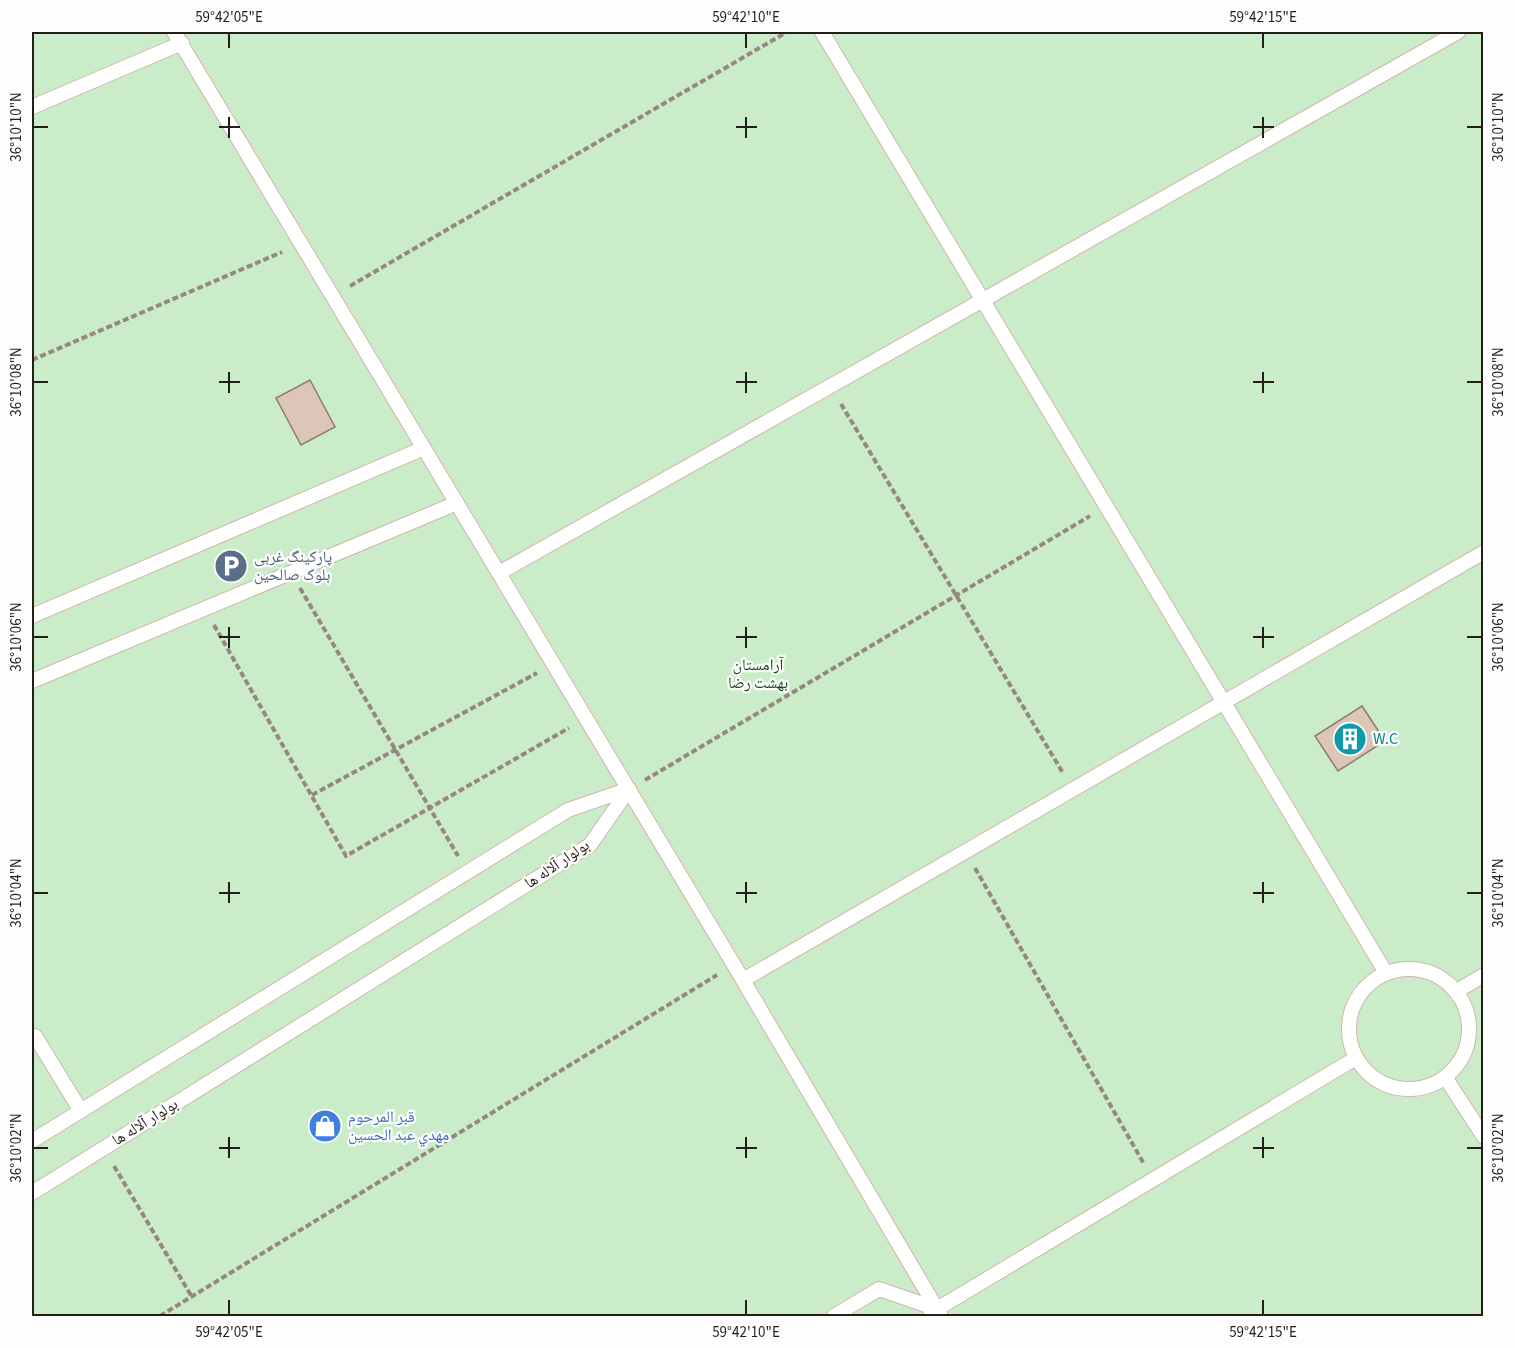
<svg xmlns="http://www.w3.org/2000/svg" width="1515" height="1348" viewBox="0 0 1515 1348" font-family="'Source Sans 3','Noto Naskh Arabic',sans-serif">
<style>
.green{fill:#cbecc9}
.building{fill:#dbc6b7;stroke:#8e7c6e;stroke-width:1.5}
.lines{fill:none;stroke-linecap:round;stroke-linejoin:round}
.lane-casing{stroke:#ceb7ac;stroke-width:16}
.path{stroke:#968781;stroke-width:4;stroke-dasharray:6 3;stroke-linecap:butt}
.lane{stroke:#fff;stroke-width:14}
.ticks{fill:none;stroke:#251d19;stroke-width:2}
.labels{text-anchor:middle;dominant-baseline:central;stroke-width:4.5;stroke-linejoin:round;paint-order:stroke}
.service-label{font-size:16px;fill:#4e5e75;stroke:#fdfdfd;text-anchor:start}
.park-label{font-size:16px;fill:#124b14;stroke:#fdfdfd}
.culture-label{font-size:16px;fill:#0d838f;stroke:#fdfdfd;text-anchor:start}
.street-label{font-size:16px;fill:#251d19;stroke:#fdfdfd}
.shop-label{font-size:16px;fill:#366cbe;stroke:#fdfdfd;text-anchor:start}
.neatline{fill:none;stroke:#251d19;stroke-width:2}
.ticks-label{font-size:15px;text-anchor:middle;fill:#251d19}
</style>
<rect width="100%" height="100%" fill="#ffebe2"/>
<!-- green -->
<path class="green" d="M32 32H1483V1316H32Z"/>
<!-- building -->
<path class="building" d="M310 380 335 427 301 445 276 398Z
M1362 706 1385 741 1338 771 1315 736Z"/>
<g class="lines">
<!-- lane casing -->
<g class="lane-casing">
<path id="lane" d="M174 32 734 965 941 1316
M822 32 1386 973
M32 107 182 43
M499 573 1458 32
M32 616 424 448
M32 681 457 503
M1349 1029a60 60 0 1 1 120 0a60 60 0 1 1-120 0Z
M743 980 1484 552
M1457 991 1484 975
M32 1038 35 1036 81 1111
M1445 1077 1484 1137
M32 1141 568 810 629 789
M32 1193 590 845 629 789
M834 1316 879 1289 937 1309
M930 1316 937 1309 1356 1058"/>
</g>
<!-- path -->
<path class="path" d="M350 286 787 32
M32 360 282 252
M841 404 1063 773
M300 588 458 856
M214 625 346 856 569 728
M645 780 1090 516
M312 795 537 673
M975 868 1144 1164
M114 1166 192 1297
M160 1316 717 975"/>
<!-- lane -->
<use href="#lane" class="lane"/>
</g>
<!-- ticks -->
<path class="ticks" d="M229 33V48M746 33V48M1263 33V48M229 117V138M746 117V138M1263 117V138M33 127H48M219 127H240M736 127H757M1253 127H1274M1467 127H1482M229 372V393M746 372V393M1263 372V393M33 382H48M219 382H240M736 382H757M1253 382H1274M1467 382H1482M229 627V648M746 627V648M1263 627V648M33 637H48M219 637H240M736 637H757M1253 637H1274M1467 637H1482M229 882V903M746 882V903M1263 882V903M33 893H48M219 893H240M736 893H757M1253 893H1274M1467 893H1482M229 1137V1158M746 1137V1158M1263 1137V1158M33 1148H48M219 1148H240M736 1148H757M1253 1148H1274M1467 1148H1482M229 1300V1315M746 1300V1315M1263 1300V1315"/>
<!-- icons -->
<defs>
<g id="parking-disc" transform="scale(1.725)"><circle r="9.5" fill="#5c6f8a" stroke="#fdfdfd"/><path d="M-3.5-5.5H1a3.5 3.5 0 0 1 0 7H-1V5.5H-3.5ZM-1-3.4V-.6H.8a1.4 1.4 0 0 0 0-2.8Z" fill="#fff"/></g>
<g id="building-disc" transform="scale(1.725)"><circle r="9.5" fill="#0f9aa8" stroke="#fdfdfd"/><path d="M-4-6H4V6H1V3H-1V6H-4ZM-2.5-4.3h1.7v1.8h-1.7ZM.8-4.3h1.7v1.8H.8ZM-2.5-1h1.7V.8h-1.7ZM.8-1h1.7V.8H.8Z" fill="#fff"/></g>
<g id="shop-disc" transform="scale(1.725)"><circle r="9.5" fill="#3f7fe0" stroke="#fdfdfd"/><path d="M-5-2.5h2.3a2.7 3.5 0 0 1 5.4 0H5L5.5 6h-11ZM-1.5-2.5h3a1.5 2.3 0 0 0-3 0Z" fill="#fff"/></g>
</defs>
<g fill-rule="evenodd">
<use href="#parking-disc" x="231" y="566"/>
<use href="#building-disc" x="1350" y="739"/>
<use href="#shop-disc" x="325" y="1126"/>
</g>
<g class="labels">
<!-- service labels -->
<g class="service-label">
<text x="254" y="557">پارکینگ غربی<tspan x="254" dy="18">بلوک صالحین</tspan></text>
</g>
<!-- park labels -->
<g class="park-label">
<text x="758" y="665">آرامستان<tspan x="758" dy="18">بهشت رضا</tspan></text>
</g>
<!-- culture labels -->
<g class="culture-label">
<text x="1373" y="739">W.C</text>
</g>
<!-- street labels -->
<g class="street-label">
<text transform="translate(557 864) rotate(-34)">بولوار آلاله ها</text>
<text transform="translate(145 1122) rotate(-32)">بولوار آلاله ها</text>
</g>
<!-- shop labels -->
<g class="shop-label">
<text x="348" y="1117">قبر المرحوم<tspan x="348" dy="18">مهدي عبد الحسين</tspan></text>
</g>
</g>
<!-- border -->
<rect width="1515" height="1348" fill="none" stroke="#fdfdfd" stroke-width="66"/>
<rect x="33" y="33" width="1449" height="1282" class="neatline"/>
<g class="ticks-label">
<text x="229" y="22">59°42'05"E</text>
<text x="746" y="22">59°42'10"E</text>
<text x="1263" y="22">59°42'15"E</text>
<text transform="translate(16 127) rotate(-90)" y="5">36°10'10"N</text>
<text transform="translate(1498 127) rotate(-90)" y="5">36°10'10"N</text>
<text transform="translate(16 382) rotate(-90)" y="5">36°10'08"N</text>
<text transform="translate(1498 382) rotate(-90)" y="5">36°10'08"N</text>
<text transform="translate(16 637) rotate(-90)" y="5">36°10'06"N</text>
<text transform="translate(1498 637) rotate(-90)" y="5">36°10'06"N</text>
<text transform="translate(16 893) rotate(-90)" y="5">36°10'04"N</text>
<text transform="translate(1498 893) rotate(-90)" y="5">36°10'04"N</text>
<text transform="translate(16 1148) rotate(-90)" y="5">36°10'02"N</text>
<text transform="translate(1498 1148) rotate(-90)" y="5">36°10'02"N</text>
<text x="229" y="1337">59°42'05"E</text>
<text x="746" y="1337">59°42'10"E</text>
<text x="1263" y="1337">59°42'15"E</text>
</g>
</svg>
